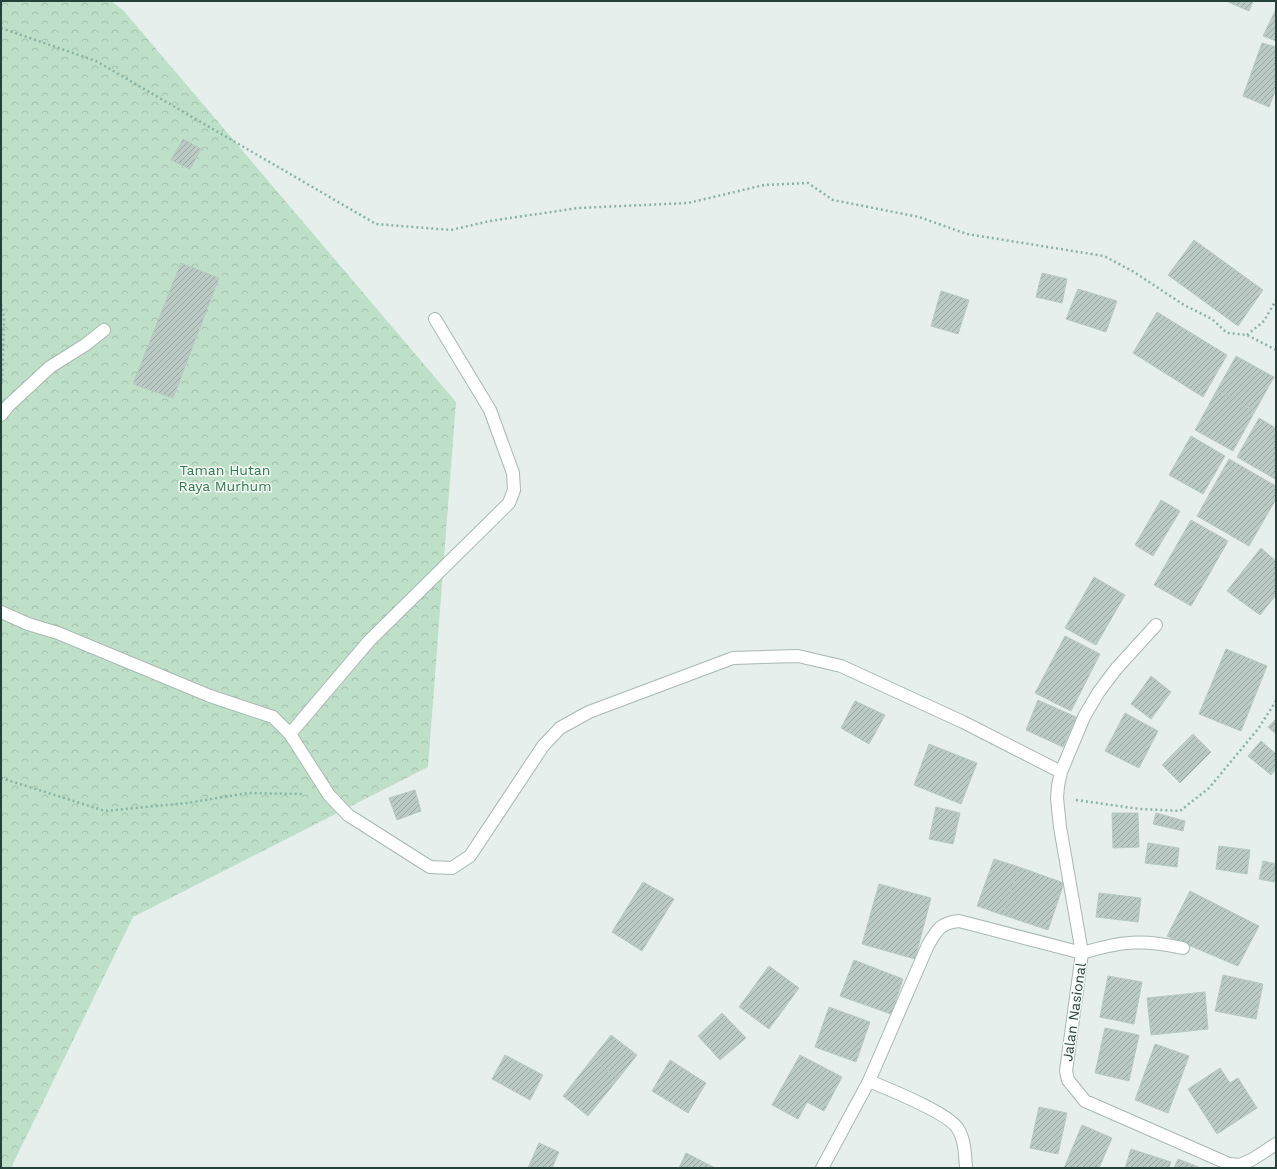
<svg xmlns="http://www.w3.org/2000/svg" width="1277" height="1169" viewBox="0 0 1277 1169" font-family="'Work Sans',sans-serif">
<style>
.park{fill:url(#park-crowns)}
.building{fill:url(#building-hatch);stroke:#b8c9c2}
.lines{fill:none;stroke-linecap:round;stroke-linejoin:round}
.street-casing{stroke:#a8b8b2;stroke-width:14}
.path{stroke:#86b3a5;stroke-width:2.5;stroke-dasharray:2 3;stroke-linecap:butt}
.street{stroke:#fff;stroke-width:12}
.labels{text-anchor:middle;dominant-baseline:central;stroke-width:3;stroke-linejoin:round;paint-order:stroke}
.park-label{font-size:14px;fill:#2d7a4b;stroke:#f7fbf9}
.street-label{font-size:14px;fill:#24423a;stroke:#f7fbf9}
</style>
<defs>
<pattern id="park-crowns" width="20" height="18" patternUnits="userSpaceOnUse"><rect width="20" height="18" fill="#bfe0c8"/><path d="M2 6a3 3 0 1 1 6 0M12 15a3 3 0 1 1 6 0" fill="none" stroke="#a4c1ad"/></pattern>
<pattern id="building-hatch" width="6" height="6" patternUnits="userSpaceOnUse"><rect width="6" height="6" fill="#bbcac4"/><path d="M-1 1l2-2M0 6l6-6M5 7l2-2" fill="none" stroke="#98a6a0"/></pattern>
</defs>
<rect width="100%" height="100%" fill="#e6efeb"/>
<!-- park -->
<path class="park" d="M1 1H111L123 10 456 402 428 767 133 917 11 1168H1Z"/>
<!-- building -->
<path class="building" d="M1228 1H1253L1249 11 1228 2Z
M1276 9V41L1263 36Z
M1262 43 1276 47V89L1269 107 1243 96Z
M183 139 201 149 190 169 171 160Z
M1194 240 1263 290 1238 326 1168 275Z
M181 263 219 278 173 398 133 384Z
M1042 273 1067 279 1062 303 1036 297Z
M1078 289 1117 301 1106 332 1066 319Z
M941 291 969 300 958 334 931 326Z
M1157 312 1227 355 1203 397 1133 353Z
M1236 356 1274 377 1255 411 1217 390Z
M1217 390 1255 411 1233 451 1195 430Z
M1259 418 1276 428V476L1275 479 1237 457Z
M1191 436 1225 456 1203 494 1169 475Z
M1229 459 1276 486V499L1249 546 1197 516Z
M1161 500 1180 511 1153 556 1135 545Z
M1191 520 1228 541 1191 606 1154 585Z
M1261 548 1276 561V595L1260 615 1227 591Z
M1094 577 1125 595 1096 645 1065 628Z
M1065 636 1100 654 1071 711 1035 693Z
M1226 649 1267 666 1241 731 1199 714Z
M1151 676 1171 692 1151 719 1131 704Z
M1038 700 1076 717 1063 747 1026 730Z
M855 701 885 715 869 744 841 728Z
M1125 713 1158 731 1139 768 1105 751Z
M1276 719V734L1268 727Z
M1193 734 1211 752 1180 783 1162 765Z
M1261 741 1276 754V769L1271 775 1248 756Z
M929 744 977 763 961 804 914 785Z
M415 790 421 811 397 820 389 798Z
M936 807 960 813 953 844 929 839Z
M1112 813H1138L1139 847 1113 848Z
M1156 813 1185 821 1183 831 1153 824Z
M1148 843 1179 848 1177 867 1145 863Z
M1219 846 1250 850 1247 874 1216 869Z
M994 859 1019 867 1003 915 977 906Z
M1263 861 1276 864V873L1274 882 1259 879Z
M1019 867 1064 883 1048 930 1003 915Z
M643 882 674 899 642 951 612 932Z
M879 884 931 898 915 959 862 944Z
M1190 891 1259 926 1238 966 1167 936Z
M1099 893 1141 898 1138 922 1096 917Z
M854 960 903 979 891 1014 840 996Z
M769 966 799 988 769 1029 739 1007Z
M1223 975 1263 984 1256 1019 1215 1011Z
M1108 976 1142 982 1134 1024 1100 1017Z
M1205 992 1208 1029 1151 1035 1147 998Z
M829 1007 870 1022 856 1062 815 1047Z
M722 1013 746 1038 720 1060 698 1036Z
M1105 1028 1139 1035 1129 1081 1095 1073Z
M611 1035 637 1055 618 1079 592 1059Z
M1155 1044 1189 1056 1168 1113 1135 1100Z
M505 1055 543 1075 530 1100 492 1079Z
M800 1055 842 1077 824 1111 807 1102 798 1119 772 1105Z
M592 1059 618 1079 588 1116 563 1096Z
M670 1060 706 1083 688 1113 652 1091Z
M1220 1068 1230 1083 1238 1078 1257 1108 1217 1134 1188 1089Z
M1039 1107 1067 1113 1058 1154 1030 1148Z
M1082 1125 1112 1138 1099 1168H1064Z
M539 1143 559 1152 552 1168H528Z
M1131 1149 1171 1162 1169 1168H1125Z
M686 1153 715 1168H679Z
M1178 1159 1201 1168H1174Z"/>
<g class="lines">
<!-- street casing -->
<g class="street-casing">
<path id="street" d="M1 415 9 405 50 367 85 345 104 330
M1 612 28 624 58 633 210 696 273 717 290 734 329 795 348 815 430 867 452 868 470 856 543 746 560 728 589 712 733 658 798 656 841 666 963 722 1061 772
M290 734 369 641 509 503 514 490 513 473 490 410 435 319
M1183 948C1142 939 1122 941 1082 953L1066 1071 1068 1080 1085 1101 1229 1164 1240 1165 1253 1159 1276 1144
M822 1168 869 1081
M966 1168C965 1155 965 1140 958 1129 949 1113 888 1089 869 1081L928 945C937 930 940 923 959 921L1082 953 1060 827 1057 798 1058 786 1061 772 1084 717 1098 693 1116 669 1156 625"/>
</g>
<!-- path -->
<path class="path" d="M1 28 96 61 376 224 451 230 490 221 578 208 688 203 764 185 808 183 833 200 919 217 967 234 1104 256 1134 272 1184 305 1212 319 1227 333 1247 335 1276 350
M1 304 4 316 2 384
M1247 335 1264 321 1276 300
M1 778 105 811 187 803 248 793 304 794
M1076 800 1140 809 1180 811 1209 788 1258 729 1276 701"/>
<!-- street -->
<use href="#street" class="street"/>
</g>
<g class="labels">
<!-- park labels -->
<g class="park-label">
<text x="225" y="470">Taman Hutan<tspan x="225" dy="16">Raya Murhum</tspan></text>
</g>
<!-- street labels -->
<g class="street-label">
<text transform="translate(1074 1012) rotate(-82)">Jalan Nasional</text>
</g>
</g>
<!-- border -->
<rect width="1277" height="1169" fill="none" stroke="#24423a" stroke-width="4"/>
</svg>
